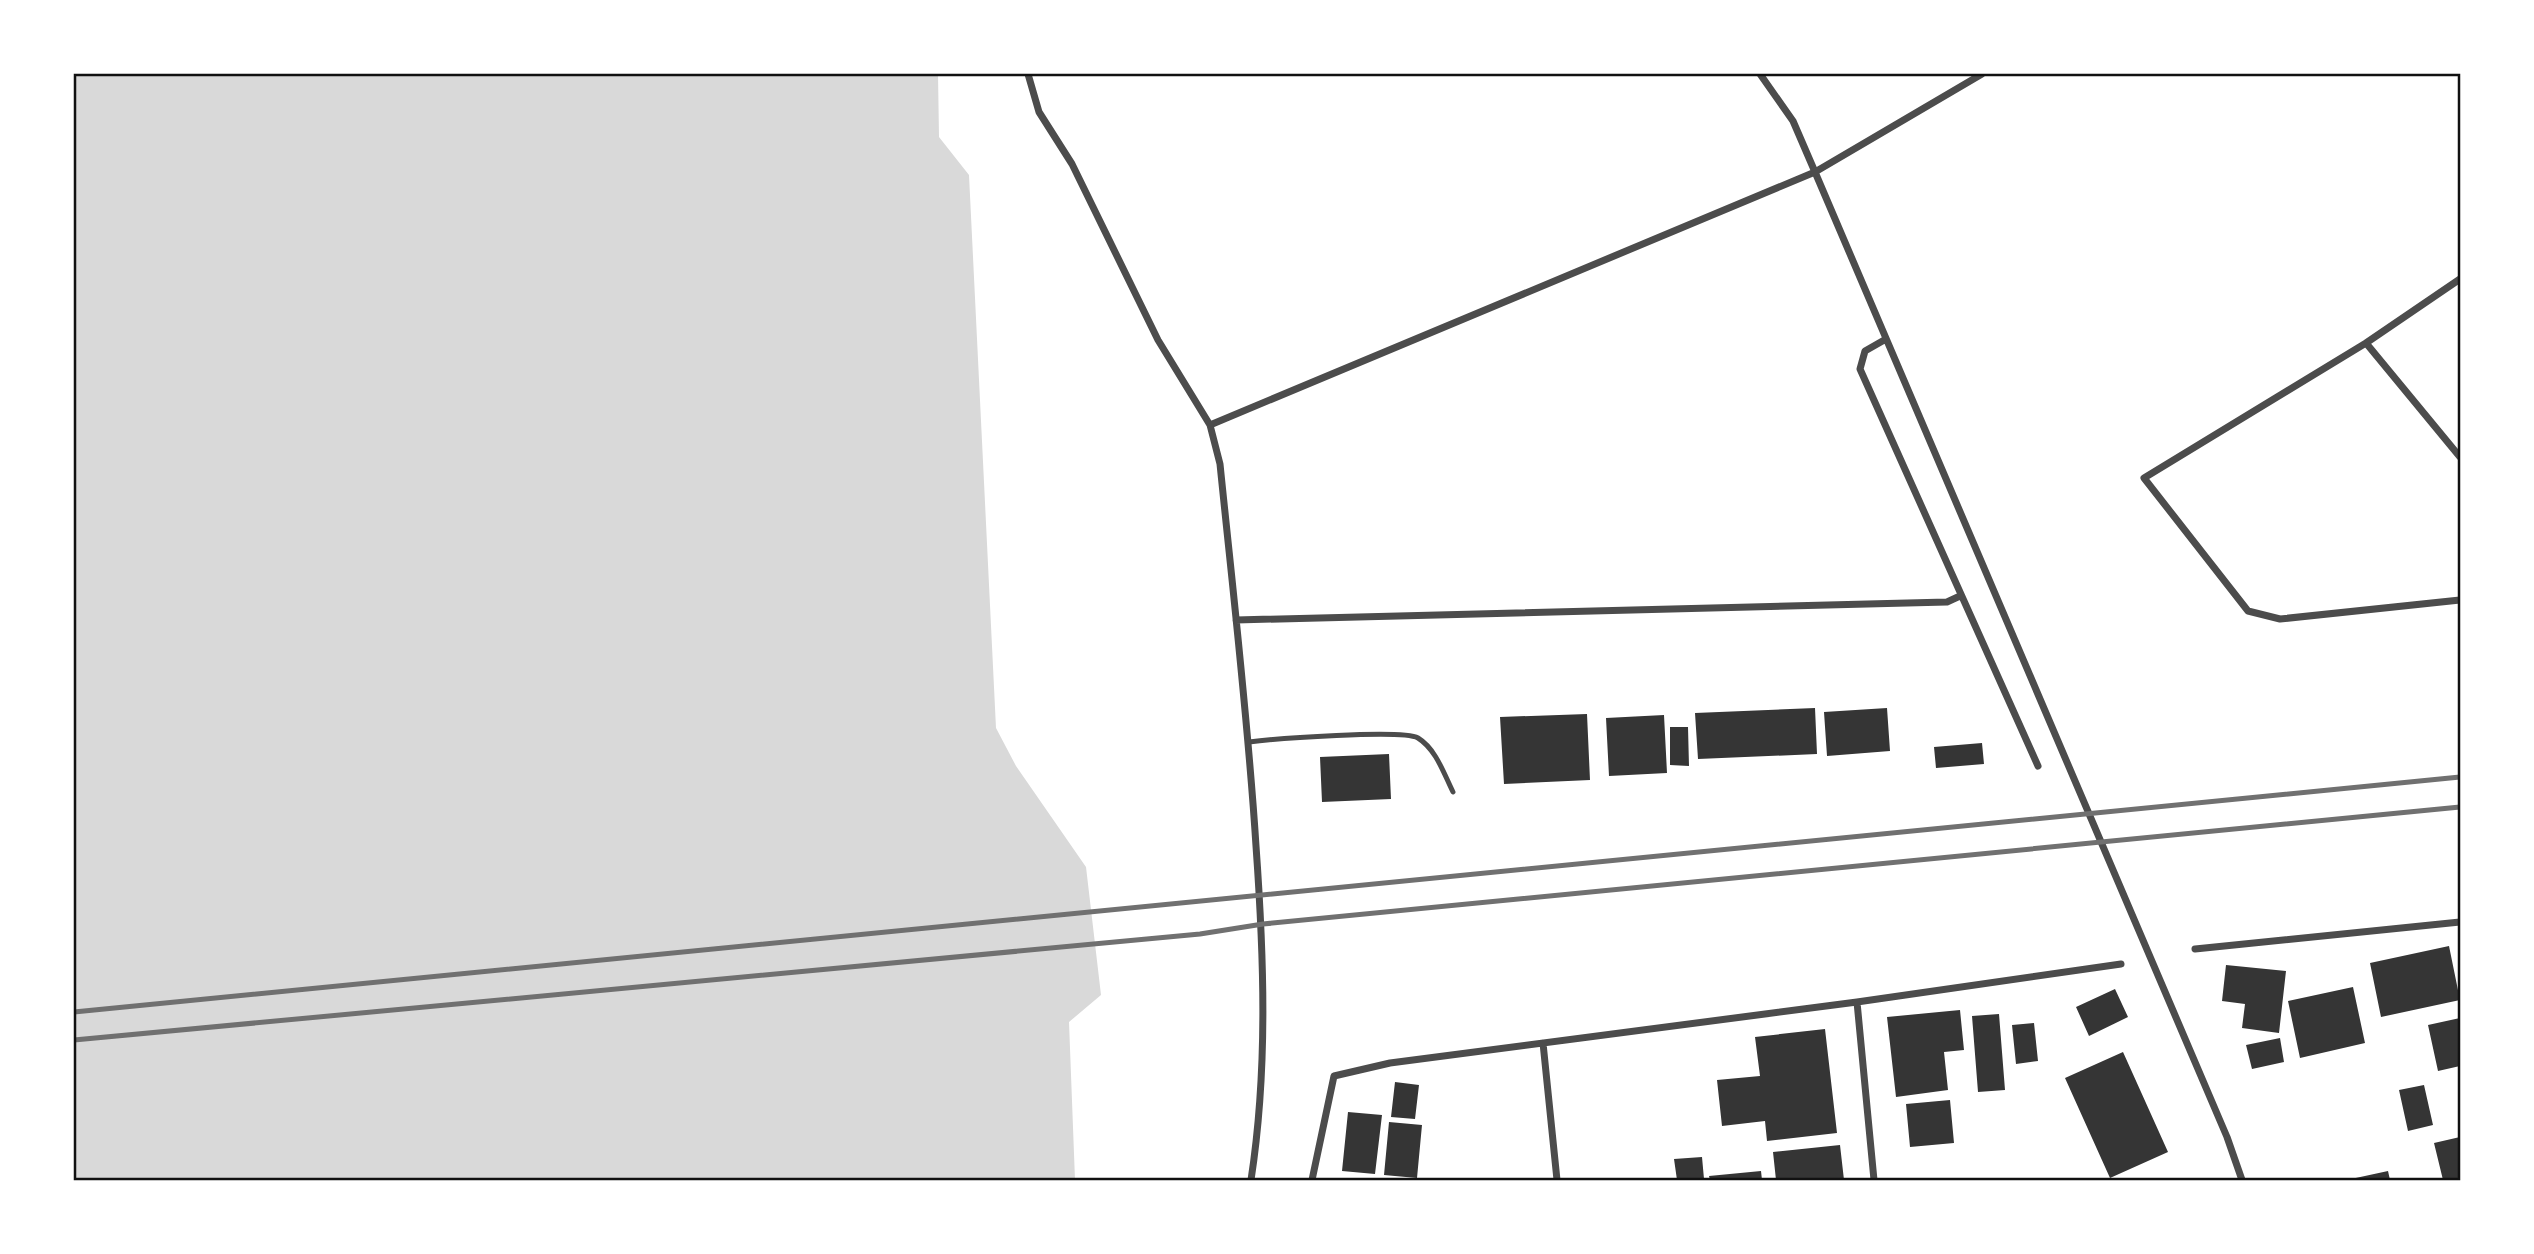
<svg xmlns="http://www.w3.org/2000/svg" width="2534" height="1254" viewBox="0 0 2534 1254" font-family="'Fira Sans',sans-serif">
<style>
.water{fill:#d9d9d9}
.building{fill:#353535}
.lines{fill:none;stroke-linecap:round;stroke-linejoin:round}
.service{stroke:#4c4c4c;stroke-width:5}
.minor{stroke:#4c4c4c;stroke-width:7}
.rail{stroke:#707070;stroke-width:5}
.neatline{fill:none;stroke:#111;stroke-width:2.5}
</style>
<rect width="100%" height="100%" fill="#fff"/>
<!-- water -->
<path class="water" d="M74 74H938L939 137 969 175 996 728 1016 766 1086 867 1101 995 1069 1022 1075 1180H74Z"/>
<!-- building -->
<path class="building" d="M1815 708 1817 754 1698 759 1695 713Z
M1887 708 1890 751 1827 756 1824 712Z
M1587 714 1590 780 1504 784 1500 717Z
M1664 715 1667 773 1609 776 1606 718Z
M1670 727H1688L1689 766 1670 765Z
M1982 743 1984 764 1936 768 1934 747Z
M1389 754 1391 799 1322 802 1320 757Z
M2449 946 2460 1000 2381 1017 2370 963Z
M2226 965 2286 971 2279 1033 2242 1028 2245 1004 2222 1001Z
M2353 987 2365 1043 2300 1058 2288 1001Z
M2115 989 2128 1017 2089 1036 2076 1007Z
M1960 1010 1964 1050 1944 1052 1948 1090 1896 1097 1887 1017Z
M1999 1014 2005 1090 1978 1092 1972 1016Z
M2460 1018V1066L2438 1071 2428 1025Z
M2034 1023 2038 1061 2016 1064 2012 1025Z
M1825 1029 1837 1133 1767 1141 1765 1121 1722 1126 1717 1080 1760 1076 1755 1037Z
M2280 1038 2284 1062 2252 1069 2246 1045Z
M2123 1052 2168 1152 2110 1178 2065 1078Z
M1395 1082 1419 1085 1415 1119 1391 1117Z
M2424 1085 2433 1125 2408 1131 2399 1090Z
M1950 1100 1954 1143 1910 1147 1906 1104Z
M1348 1112 1382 1115 1375 1174 1342 1171Z
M1389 1122 1422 1125 1417 1178 1384 1175Z
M2460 1137V1180H2443L2434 1143Z
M1840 1145 1844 1180H1776L1773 1152Z
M1702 1157 1704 1179 1677 1180 1674 1159Z
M1761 1171 1762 1180H1710L1709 1176Z
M2388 1171 2390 1180H2351V1179Z"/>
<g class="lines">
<!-- service -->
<path class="service" d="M1249 742C1273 739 1402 729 1418 738 1436 749 1444 774 1453 792"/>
<!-- minor -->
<path class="minor" d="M1028 74 1039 112 1072 164 1158 340 1210 425 1220 464C1233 592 1248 719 1256 846 1264 958 1268 1069 1251 1180
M1760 74 1793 121 1815 172 2227 1137 2242 1180
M2460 279 2366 343 2144 478 2248 611 2280 619 2460 600
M1886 339 1865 351 1860 369 2038 766
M2366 343 2460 457
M1210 425 1815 172 1982 74
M1236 620 1947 602 1960 596
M2195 949 2460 922
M1857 1002 1874 1180
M1543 1043 1557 1180
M1312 1180 1334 1076 1390 1063 1857 1002 2121 964"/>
<!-- rail -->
<path class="rail" d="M74 1012 2460 777
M74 1040 1200 934 1263 924 2460 807"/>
</g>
<!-- border -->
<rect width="2534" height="1254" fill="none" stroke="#ffffff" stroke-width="150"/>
<rect x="75" y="75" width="2384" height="1104" class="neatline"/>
</svg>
